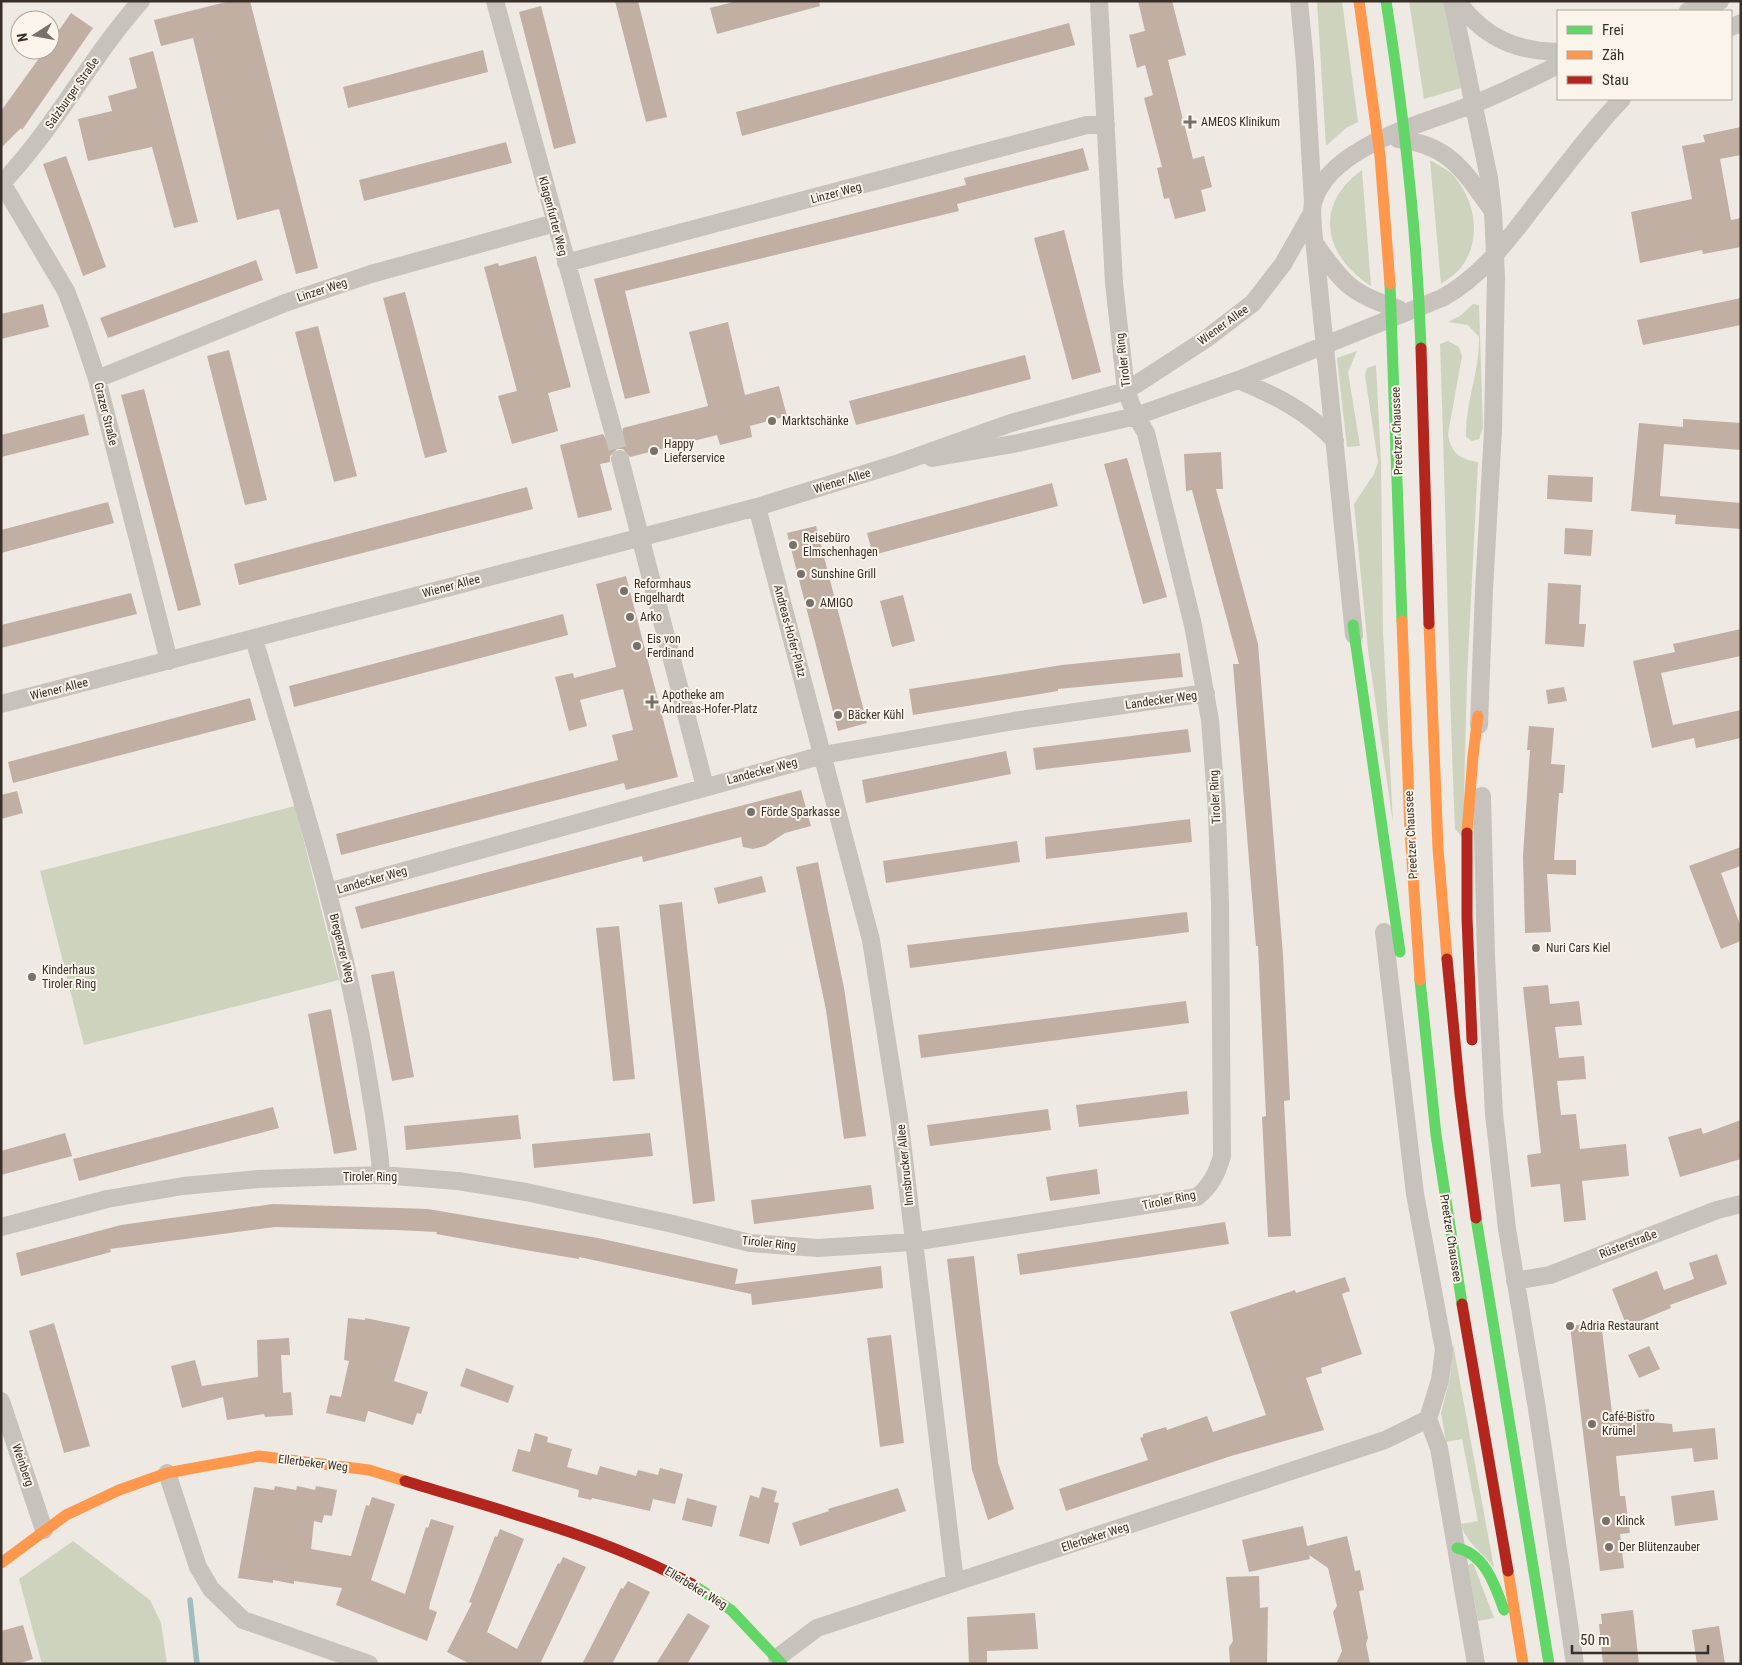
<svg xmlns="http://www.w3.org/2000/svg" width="1742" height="1665" viewBox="0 0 1742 1665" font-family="'Roboto Condensed',sans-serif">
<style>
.green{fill:#ced3bd}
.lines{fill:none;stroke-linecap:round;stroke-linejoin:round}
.stream{stroke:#9fbcbe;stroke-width:5.5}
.building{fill:#c1afa4}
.street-tunnel{stroke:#cac4bd;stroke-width:18;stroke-dasharray:18 9;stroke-linecap:butt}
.street{stroke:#c7c2bc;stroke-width:18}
.fast{stroke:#63d668;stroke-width:11}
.slow{stroke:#ff974d;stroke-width:11}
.jam{stroke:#b3261e;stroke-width:11}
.poi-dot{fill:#78706a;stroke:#faf4ea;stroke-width:2}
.labels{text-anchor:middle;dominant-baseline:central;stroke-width:4;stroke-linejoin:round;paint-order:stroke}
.street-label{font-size:12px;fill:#382f29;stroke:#faf4ea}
.poi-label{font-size:12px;fill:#382f29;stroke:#faf4ea;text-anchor:start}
</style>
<rect width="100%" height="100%" fill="#eee9e2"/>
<!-- green -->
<path class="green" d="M1317 1H1342L1358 122 1346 128 1326 146Z
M1409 1H1443L1461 88 1424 99Z
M1430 160C1438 165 1447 169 1453 175 1476 201 1483 242 1459 270 1454 275 1447 280 1441 284Z
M1362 170 1371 286C1324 256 1313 205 1362 170Z
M1473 304 1479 305 1483 428 1479 439 1472 441 1466 437C1465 403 1480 371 1479 337L1468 325 1448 322 1460 316Z
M1448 341 1459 347 1462 356 1448 434C1451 453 1459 459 1478 462L1467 677 1463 838 1455 829C1448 667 1446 505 1440 344Z
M1357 351 1348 372 1360 446 1347 447 1337 358Z
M1376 365 1381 463 1383 631 1393 823 1368 650 1354 504 1374 474 1378 462 1365 375 1367 368Z
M295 806 339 980 84 1045 40 871Z
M1453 1344 1494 1568C1485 1554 1464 1541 1461 1524L1478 1521 1462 1439 1446 1442 1441 1413 1450 1378Z
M73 1541 150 1600 161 1623 167 1664H42L19 1579Z
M1473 1563 1494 1618 1478 1621 1468 1565Z"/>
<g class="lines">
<!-- stream -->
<path class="stream" d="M190 1600 197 1664"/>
</g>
<!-- building -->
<path class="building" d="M230 1H250L318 268 296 274 279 209 237 220 193 38 161 46 154 20Z
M615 1H638L667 117 646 122Z
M737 1H819L820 6 717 34 710 8Z
M1138 1H1172L1186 55 1168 60 1193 159 1204 156 1212 187 1201 190 1206 211 1175 219 1169 198 1164 199 1157 168 1162 167 1144 98 1153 95 1145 65 1137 68 1129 35 1145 31Z
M541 6 576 143 554 149 519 12Z
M71 13 93 28 22 130 21 128 1 148V111L45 50H50V43Z
M1069 23 1075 45 742 136 736 112Z
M483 50 488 72 348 108 343 87Z
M153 51 198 222 174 228 152 147 88 161 78 119 112 111 108 96 137 88 129 58Z
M1741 127V155L1720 159 1731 220 1741 218V247L1703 254 1702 250 1640 263 1631 212 1692 199 1682 146 1705 142 1703 135Z
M506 142 512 163 364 201 359 180Z
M1083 148 1089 170 957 204 959 211 625 291 650 393 625 399 594 279 966 185 964 178Z
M66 156 106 267 83 276 43 164Z
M1064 230 1101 372 1072 380 1034 238Z
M536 256 571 387 548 393 558 431 512 444 498 396 517 391 484 267 498 263 499 266Z
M256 260 263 280 108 338 100 318Z
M405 292 447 452 425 458 383 298Z
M1741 298V325L1643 345 1637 320Z
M43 304 49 327 1 339V314Z
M728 322 745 395 779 386 787 416 750 426 752 437 720 445 717 435 630 457 623 449H617L610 456V462L600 464 612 510 578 518 560 445 603 434 606 439 615 441 621 438 623 428 708 406 689 332Z
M318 326 357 476 334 482 295 332Z
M229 350 267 500 245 505 207 356Z
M1025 355 1031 379 856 425 849 401Z
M144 389 201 605 178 611 121 395Z
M84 414 89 435 1 457V435Z
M1683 419 1741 423V450L1664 444 1660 496 1741 503V529L1675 524 1676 515 1631 511 1639 423 1683 427Z
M1221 452 1223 489H1216L1258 644 1283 955 1290 1100 1284 1101 1291 1236 1268 1237 1262 1117 1266 1116 1258 946H1256L1233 664H1239L1192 490 1186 491 1184 454Z
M1127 458 1167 597 1143 604 1104 464Z
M1548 475 1593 477 1592 502 1547 499Z
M1052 483 1058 506 873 555 867 533Z
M527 487 533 509 239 585 234 564Z
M108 502 114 523 1 553V530Z
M816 526 867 723 838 731 787 533Z
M1565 528 1593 530 1591 556 1564 554Z
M626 576 678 777 626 790 624 783 341 855 336 834 618 760 612 735 633 730 623 689 580 700 587 726 569 731 555 677 573 673 574 678 616 667 596 584Z
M1548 583 1581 585 1579 624H1586L1584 647 1545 644Z
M131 593 137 614 1 648V625Z
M903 595 915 641 892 647 880 601Z
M563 614 568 635 294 707 289 686Z
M1741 629V656L1661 673 1673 725 1741 710V738L1696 748 1694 738 1652 748 1633 661 1675 652 1673 644Z
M1180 653 1183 677 1058 689V691L913 715 909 689 1062 665Z
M1564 687 1567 701 1548 704 1546 690Z
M250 698 256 720 13 783 8 762Z
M1529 726 1554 728 1551 764 1565 765 1563 793H1559L1554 860H1576V875L1547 874 1551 932 1525 933 1523 856 1530 750H1527Z
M1188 729 1191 752 1036 770 1033 748Z
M1006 751 1011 774 866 803 862 780Z
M801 790 811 826 785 833 765 846 753 849 743 847 741 837 643 862 642 856 361 929 355 907Z
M17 791 23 813 1 819V795Z
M1190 819 1192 842 1046 859 1045 837Z
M1017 841 1020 862 886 883 883 861Z
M1741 847V866L1721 873 1741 927V941L1721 949 1689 866Z
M818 862 844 988 866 1136 844 1139 826 1010 796 867Z
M762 876 766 892 718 904 714 888Z
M682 902 715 1201 693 1204 659 905Z
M1187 912 1189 932 910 968 907 945Z
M619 926 635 1079 613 1081 596 928Z
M394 971 414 1077 392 1081 371 975Z
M1548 985 1550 1004 1579 1001 1582 1025 1555 1027 1559 1058 1584 1056 1586 1079 1557 1081 1561 1115 1576 1114 1580 1149 1626 1144 1629 1176 1582 1181 1586 1220 1564 1222 1560 1184 1531 1187 1527 1155 1541 1153 1523 987Z
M1186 1001 1189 1023 921 1058 918 1035Z
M331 1009 357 1150 334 1154 308 1014Z
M1187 1091 1189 1114 1079 1127 1076 1105Z
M273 1107 279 1128 79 1181 73 1159Z
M1048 1109 1051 1130 930 1146 927 1125Z
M518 1115 521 1139 406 1150 404 1126Z
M1741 1120V1159L1680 1177 1668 1137 1701 1128 1703 1134Z
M65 1133 72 1156 1 1175V1151Z
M650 1133 653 1156 534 1168 532 1144Z
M1097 1169 1100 1194 1050 1201 1046 1177Z
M871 1185 874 1209 754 1224 751 1200Z
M273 1204 428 1209 598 1238 738 1269 735 1284 881 1266 883 1288 752 1305 751 1294 579 1257V1259L531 1251 436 1234 437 1232 396 1230 275 1227 110 1249 111 1252 21 1276 16 1253 121 1225Z
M1225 1222 1229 1244 1020 1275 1017 1254Z
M1717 1254 1727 1284 1670 1305 1671 1308 1632 1324H1626L1612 1289 1657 1271 1664 1290 1694 1279 1689 1263Z
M974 1256 998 1463 1014 1509 988 1520 972 1470 947 1259Z
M1345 1277 1350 1291 1342 1294 1362 1354 1321 1368 1322 1373 1306 1378 1324 1430 1231 1456 1066 1511 1059 1489 1148 1460 1140 1438 1143 1437V1434L1166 1427 1167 1430 1207 1416 1213 1432 1266 1415 1230 1312 1295 1290 1296 1293Z
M348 1318 365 1320V1318L410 1327 394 1381 428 1392 421 1414 417 1413 413 1425 368 1411 365 1422 326 1413 330 1395 341 1397 349 1361 344 1360Z
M1601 1322 1612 1413 1649 1409 1650 1422 1672 1424 1673 1432 1715 1428 1718 1459 1694 1462 1692 1448 1616 1456 1620 1496H1625L1630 1533 1620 1534 1624 1568 1600 1571 1570 1326Z
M54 1323 90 1446 64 1453 29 1331Z
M891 1335 904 1443 880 1447 867 1338Z
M289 1338 290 1355H281L283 1393 291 1392 293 1415 265 1417 264 1414 227 1420 223 1397 182 1408 171 1366 195 1360 202 1386 258 1377 257 1340Z
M1649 1346 1660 1369 1639 1378 1628 1355Z
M466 1368 514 1386 508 1403 460 1386Z
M535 1433 548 1437 547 1442 572 1449 567 1467 597 1475 600 1466 636 1476 638 1470 658 1475 660 1468 683 1474 675 1504 653 1499 650 1511 592 1498 591 1500 578 1497 579 1490 512 1471 518 1449 530 1452Z
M275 1486 296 1490 297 1486 315 1490 316 1486 337 1490 332 1516 324 1515 322 1523 314 1521 311 1549 351 1556 366 1505 369 1506 372 1497 395 1504 371 1580 405 1594 426 1527 428 1528 431 1519 454 1526 430 1603 429 1609 437 1612 427 1641 336 1605 342 1588 294 1581V1584L273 1580V1583L238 1578 254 1487 274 1490Z
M762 1487 777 1491 774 1502 779 1503 769 1544 739 1536 750 1495 759 1498Z
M898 1488 906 1511 800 1546 792 1523 829 1511 828 1509Z
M1714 1490 1718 1520 1675 1526 1671 1496Z
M687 1498 717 1506 712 1527 682 1520Z
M1303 1526 1307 1546 1347 1536 1355 1571 1360 1570 1364 1590 1359 1591 1368 1638 1366 1644 1370 1664H1336L1342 1651 1333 1612 1337 1606 1328 1568 1309 1555 1310 1559 1249 1572 1242 1540Z
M500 1529 524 1539 487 1632 517 1649 558 1563 560 1564 563 1557 586 1567 541 1662 544 1664H470L447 1652 472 1603 469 1602 482 1570 495 1536 497 1537Z
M1259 1576 1260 1608 1268 1607 1267 1664H1230L1229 1647 1233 1641 1226 1577Z
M628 1581 650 1592 612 1664H582L621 1588 623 1589Z
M1633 1610 1639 1664H1603L1599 1624H1602L1601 1614Z
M688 1613 710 1626 687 1664H656Z
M1035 1613 1038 1649 987 1651V1664H969L967 1617Z
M23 1625 33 1659 18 1664H1V1631Z
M1719 1626 1725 1664H1697L1692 1630Z"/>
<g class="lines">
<!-- street-tunnel -->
<path class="street-tunnel" d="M613 431 620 459"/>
<!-- street -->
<path class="street" d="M495 1 613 431
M1299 1 1305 63 1313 202
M1452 1 1489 178 1493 211 1496 277 1493 430 1484 590 1479 725
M1457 1C1484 37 1514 51 1558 52
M1688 11 1720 1
M1731 27 1741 23
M1398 139C1450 145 1464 171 1492 210
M2 183 66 291 79 325 97 379 169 661
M1 184C55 128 90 58 141 1
M1316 245C1343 284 1353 295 1399 309
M566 263 1087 125H1106
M97 379 285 303 371 274 555 223
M1238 380C1274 395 1308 411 1335 441
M932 458 1018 443 1136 416 1238 380 1442 298C1481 277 1508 240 1534 206 1563 170 1590 132 1622 99
M620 459 705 787
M757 507 871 940 899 1117 955 1581
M1354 635 1313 229C1313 221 1311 211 1313 203 1329 146 1423 124 1471 105 1501 94 1530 79 1558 65
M254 639C295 778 340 916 365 1059 371 1098 379 1136 381 1175
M1 704 757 507 899 463 1011 423 1126 391 1206 339 1253 303 1283 264 1312 213
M1482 796 1486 957 1494 1114 1507 1229 1537 1409 1575 1664
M328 892 823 755 1014 721 1206 693
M1384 932 1415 1194 1444 1350 1440 1380 1428 1419 1439 1448 1476 1664
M1 1227 107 1199 183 1186 258 1179 381 1175 458 1181 526 1192 673 1224 750 1243 818 1248 913 1242 1197 1197C1211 1186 1217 1173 1222 1156L1220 903 1217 812 1210 720 1193 625 1146 433 1136 416 1126 391 1114 283 1099 1
M1515 1281 1550 1275 1717 1210 1741 1204
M1 1401 44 1530
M167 1473 198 1567 211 1589 243 1620 369 1664
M777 1658 817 1628 1385 1440 1428 1419"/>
<!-- fast -->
<path class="fast" d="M1386 1C1404 116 1417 231 1421 348
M1390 284 1402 621
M1353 625 1400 952
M1420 980 1436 1135 1462 1304
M1476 1218 1549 1664
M1457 1548C1485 1554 1495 1585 1504 1610
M692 1584 731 1610 782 1664"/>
<!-- slow -->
<path class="slow" d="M1359 1 1380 156 1390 284
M1402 621 1410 831 1420 980
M1429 624 1438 848 1447 959
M1467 833 1473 756 1478 716
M1 1563 66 1515 119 1490 167 1473 259 1456 369 1470 405 1481
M1508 1571 1523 1664"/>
<!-- jam -->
<path class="jam" d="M1421 348 1429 624
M1467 833V918L1472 1040
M1447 959 1460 1094 1476 1218
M1462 1304 1508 1571
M405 1481C502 1511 602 1536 692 1584"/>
</g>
<!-- markers -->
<g class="poi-dot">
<path d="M1187.5 114.5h5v5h5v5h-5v5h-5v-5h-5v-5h5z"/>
<circle cx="772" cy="421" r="5"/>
<circle cx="654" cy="451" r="5"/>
<circle cx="793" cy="545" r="5"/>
<circle cx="801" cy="574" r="5"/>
<circle cx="624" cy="591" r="5"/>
<circle cx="810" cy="603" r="5"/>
<circle cx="630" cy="617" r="5"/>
<circle cx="637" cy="646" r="5"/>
<path d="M649.5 694.5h5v5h5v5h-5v5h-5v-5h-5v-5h5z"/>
<circle cx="838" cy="715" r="5"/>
<circle cx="751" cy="812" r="5"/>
<circle cx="1536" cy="948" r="5"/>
<circle cx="32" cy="977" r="5"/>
<circle cx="1570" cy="1326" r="5"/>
<circle cx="1592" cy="1424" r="5"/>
<circle cx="1606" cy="1521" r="5"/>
<circle cx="1609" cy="1547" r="5"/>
</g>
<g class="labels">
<!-- street labels -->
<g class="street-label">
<text transform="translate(72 93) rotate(-55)">Salzburger Straße</text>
<text transform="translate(836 193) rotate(-15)">Linzer Weg</text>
<text transform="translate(553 216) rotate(75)">Klagenfurter Weg</text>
<text transform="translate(322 290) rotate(-18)">Linzer Weg</text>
<text transform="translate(1223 325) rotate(-36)">Wiener Allee</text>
<text transform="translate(1123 360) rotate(-97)">Tiroler Ring</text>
<text transform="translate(106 414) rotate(76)">Grazer Straße</text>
<text transform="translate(1397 431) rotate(-92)">Preetzer Chaussee</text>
<text transform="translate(842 481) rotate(-17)">Wiener Allee</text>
<text transform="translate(451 586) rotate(-15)">Wiener Allee</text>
<text transform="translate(790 631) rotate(75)">Andreas-Hofer-Platz</text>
<text transform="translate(59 689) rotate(-14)">Wiener Allee</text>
<text transform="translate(1161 700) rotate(-8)">Landecker Weg</text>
<text transform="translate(762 771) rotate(-15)">Landecker Weg</text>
<text transform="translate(1215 797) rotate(-93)">Tiroler Ring</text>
<text transform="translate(1411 835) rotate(-93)">Preetzer Chaussee</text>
<text transform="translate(372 880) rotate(-16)">Landecker Weg</text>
<text transform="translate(342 948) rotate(76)">Bregenzer Weg</text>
<text transform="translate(905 1165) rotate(-96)">Innsbrucker Allee</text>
<text x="370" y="1177">Tiroler Ring</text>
<text transform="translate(1169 1200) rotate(-12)">Tiroler Ring</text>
<text transform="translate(1451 1238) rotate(81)">Preetzer Chaussee</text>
<text transform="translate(769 1243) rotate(6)">Tiroler Ring</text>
<text transform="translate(1628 1244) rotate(-21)">Rüsterstraße</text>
<text transform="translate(313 1463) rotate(7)">Ellerbeker Weg</text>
<text transform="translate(23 1465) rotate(71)">Weinberg</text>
<text transform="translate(1095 1537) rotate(-18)">Ellerbeker Weg</text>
<text transform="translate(696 1588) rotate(31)">Ellerbeker Weg</text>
</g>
<!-- poi labels -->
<g class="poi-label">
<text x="1201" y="122">AMEOS Klinikum</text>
<text x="782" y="421">Marktschänke</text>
<text x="664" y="444">Happy<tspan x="664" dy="14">Lieferservice</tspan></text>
<text x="803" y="538">Reisebüro<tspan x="803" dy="14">Elmschenhagen</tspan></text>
<text x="811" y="574">Sunshine Grill</text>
<text x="634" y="584">Reformhaus<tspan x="634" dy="14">Engelhardt</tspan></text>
<text x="820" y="603">AMIGO</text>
<text x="640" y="617">Arko</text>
<text x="647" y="639">Eis von<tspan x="647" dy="14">Ferdinand</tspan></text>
<text x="662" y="695">Apotheke am<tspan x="662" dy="14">Andreas-Hofer-Platz</tspan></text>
<text x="848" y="715">Bäcker Kühl</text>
<text x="761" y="812">Förde Sparkasse</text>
<text x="1546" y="948">Nuri Cars Kiel</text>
<text x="42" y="970">Kinderhaus<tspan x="42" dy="14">Tiroler Ring</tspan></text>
<text x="1580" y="1326">Adria Restaurant</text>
<text x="1602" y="1417">Café-Bistro<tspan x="1602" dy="14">Krümel</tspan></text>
<text x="1616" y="1521">Klinck</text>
<text x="1619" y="1547">Der Blütenzauber</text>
</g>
</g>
<!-- border -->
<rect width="1742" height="1665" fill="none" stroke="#382f29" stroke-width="5"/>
<!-- legend -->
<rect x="1557" y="10" width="175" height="90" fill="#faf4ea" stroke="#aca59d"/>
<rect x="1567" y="26" width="25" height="8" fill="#63d668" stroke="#aca59d"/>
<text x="1602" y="35" font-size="15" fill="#382f29">Frei</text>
<rect x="1567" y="51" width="25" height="8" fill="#ff974d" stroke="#aca59d"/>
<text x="1602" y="60" font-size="15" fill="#382f29">Zäh</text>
<rect x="1567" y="76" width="25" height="8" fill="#b3261e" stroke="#aca59d"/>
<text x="1602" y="85" font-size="15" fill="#382f29">Stau</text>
<!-- north arrow -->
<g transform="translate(35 35) rotate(259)"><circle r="24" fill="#faf4ea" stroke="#aca59d"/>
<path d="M0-4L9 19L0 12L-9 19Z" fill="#78706a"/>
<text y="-8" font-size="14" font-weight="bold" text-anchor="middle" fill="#382f29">N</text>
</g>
<!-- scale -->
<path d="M1572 1645v8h136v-8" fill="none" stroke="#382f29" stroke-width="2.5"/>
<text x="1580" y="1645" font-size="15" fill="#382f29" stroke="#faf4ea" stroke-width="4" paint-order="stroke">50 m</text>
</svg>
